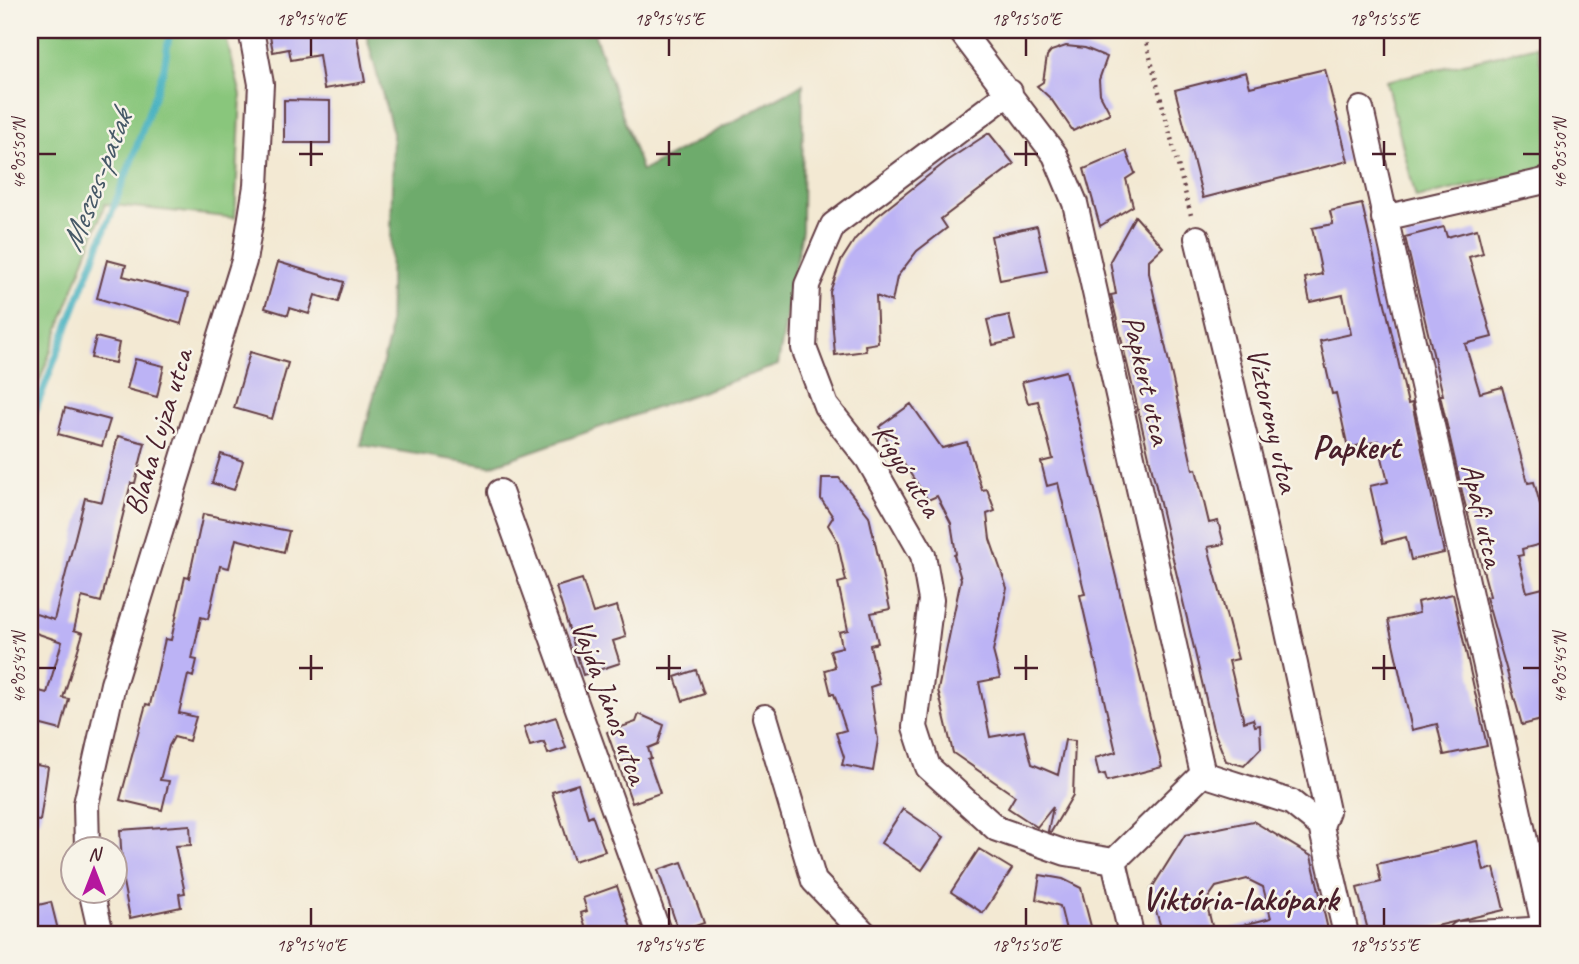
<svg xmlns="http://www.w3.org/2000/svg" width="1579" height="964" viewBox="0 0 1579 964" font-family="Caveat,sans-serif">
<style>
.green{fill:#89c67c;stroke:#6a7254;stroke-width:2}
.forest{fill:#6eab6c;stroke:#5c654c;stroke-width:2}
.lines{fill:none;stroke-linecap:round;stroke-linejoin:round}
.stream{stroke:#43b0c0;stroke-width:7}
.building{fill:#bcb3f5}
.minor-casing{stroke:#633d44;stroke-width:28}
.path{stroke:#633d44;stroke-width:4.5;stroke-dasharray:2 5;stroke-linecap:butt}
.minor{stroke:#fff;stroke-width:24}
.ticks{fill:none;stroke:#4a1f2b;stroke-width:2.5}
.labels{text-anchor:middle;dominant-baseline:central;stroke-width:5;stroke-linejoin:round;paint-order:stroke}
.street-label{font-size:30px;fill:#4a1f2b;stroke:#f7f3e8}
.water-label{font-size:32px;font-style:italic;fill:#475967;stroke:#f7f3e8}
.quarter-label{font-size:33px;font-weight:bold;fill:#4a1f2b;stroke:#f7f3e8}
.neatline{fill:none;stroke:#4a1f2b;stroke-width:2.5}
.ticks-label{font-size:18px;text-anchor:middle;fill:#4a1f2b}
</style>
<rect width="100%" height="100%" fill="#f7f3e8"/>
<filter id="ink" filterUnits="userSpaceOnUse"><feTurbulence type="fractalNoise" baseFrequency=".0143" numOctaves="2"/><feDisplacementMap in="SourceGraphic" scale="14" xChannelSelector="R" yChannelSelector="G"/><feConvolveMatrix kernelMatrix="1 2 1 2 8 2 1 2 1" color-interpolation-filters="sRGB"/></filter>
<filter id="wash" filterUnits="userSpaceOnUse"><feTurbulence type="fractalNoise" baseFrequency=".00686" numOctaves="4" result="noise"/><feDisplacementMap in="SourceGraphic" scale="28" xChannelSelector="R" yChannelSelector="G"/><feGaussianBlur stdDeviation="1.57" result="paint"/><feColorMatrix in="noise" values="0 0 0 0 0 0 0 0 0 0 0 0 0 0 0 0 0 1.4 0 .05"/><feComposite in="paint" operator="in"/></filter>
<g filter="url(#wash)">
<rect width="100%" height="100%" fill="#f3e9d3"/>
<!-- green -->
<path class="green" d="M30 30H224L241 95 235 218 105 204 30 407Z
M1537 46 1549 100V167L1416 198 1386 81Z"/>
<!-- forest -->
<path class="forest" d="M365 30H593L642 171 803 84 802 230 778 365 490 466 361 445 389 339 393 133Z"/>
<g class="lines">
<!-- stream -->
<path class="stream" d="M30 424 133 157 164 68 170 30"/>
</g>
<g id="blocks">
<!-- building -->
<path class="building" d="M269 30H310L311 34 356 30 365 82 324 89 319 55 291 60 289 49 273 52Z
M1066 46 1085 48 1107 57 1099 80 1100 94 1110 113 1073 131 1051 99 1037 86 1043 82 1047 56 1051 51Z
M1325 69 1348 161 1203 198 1175 90 1246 72 1250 87Z
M284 100 330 101V143H284Z
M989 133 1014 164 941 219 947 228 917 251 897 277 892 302 876 296 878 343 865 345 866 351 835 355 830 292 841 261 855 239 876 217 948 160Z
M1126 151 1135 173 1126 179 1133 206 1100 226 1084 169Z
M1362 204 1408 404 1412 403 1444 553 1411 560 1406 537 1383 543 1370 486 1388 482 1378 441 1348 448 1336 393 1332 394 1320 341 1351 334 1343 295 1310 302 1305 278 1322 274 1312 228 1333 224 1330 211Z
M1135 216 1163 247 1149 260V273L1193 470 1196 469 1209 523 1218 521 1224 544 1208 547 1238 659 1229 661 1244 722 1253 719 1255 726 1260 725 1261 748 1244 766 1226 761 1213 729 1111 295 1116 294 1110 261Z
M1037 226 1047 271 1000 280 991 236Z
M1444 227 1447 237 1477 229 1483 253 1469 257 1492 337 1465 344 1480 393 1502 387 1528 483 1534 482 1549 537V542L1522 549 1523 555 1518 556 1527 592 1547 587 1549 596V666L1543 667 1549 691V718L1522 725 1486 597 1490 596 1464 500 1440 395H1443L1405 237Z
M107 260 126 265 123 276 189 293 181 324 97 298Z
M278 262 344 282 338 302 315 295 309 314 290 308 288 315 265 308Z
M1009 315 1015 340 993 345 987 320Z
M96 337 119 343 115 363 91 358Z
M250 352 288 363 272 419 234 408Z
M135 359 164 366 157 397 127 389Z
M1066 371 1162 767 1107 781 1105 774 1099 775 1095 758 1116 752 1080 595 1085 594 1058 483 1047 486 1041 462 1053 459 1038 401 1028 403 1022 382Z
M911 404 942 448 967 442 982 490 987 489 995 511 987 514 990 539 1007 588 993 651 1000 678 979 682 990 737 1024 731 1032 764 1058 775 1065 740 1075 741 1073 795 1051 832 1048 831 1053 807 1037 827 1008 808 1015 796 953 753 938 690 961 579 954 555 956 554 951 523 937 496 928 500 879 427Z
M65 408 110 420 102 446 58 434Z
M118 436 145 443 135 483H131L101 602 82 597 74 630 83 633 63 698 69 699 61 730 30 722 39 691 47 693 62 642 30 631V624L33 613 54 620 85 498 102 502Z
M221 454 243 461 234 490 212 483Z
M822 478H839L869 516 890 609 871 613 878 643 870 645 879 684 870 687 878 740 873 771 842 765 844 757 836 733 846 730 834 694H831L825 670 835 667 830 650 842 647 839 632 848 630 838 583 846 581 837 540 828 525 833 517 821 499Z
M203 514 289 531 284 552 236 539 229 568 220 566 208 619 201 617 192 659 197 660 193 677 188 675 179 713 196 717 189 741 174 737 169 746 160 780 169 781 162 810 120 800 146 704 150 705 165 639 171 640 185 577 189 578Z
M582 579 593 613 617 606 626 637 613 641 620 663 583 675 556 587Z
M1453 594 1487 746 1444 755 1437 724 1412 730 1388 620 1419 613 1417 602Z
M696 670 704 694 683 701 675 677Z
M639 714 664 725 658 744 648 748 651 758 648 759 660 793 632 803 607 732 636 722Z
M556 717 566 748 548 754 544 742 530 746 524 727Z
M30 764 48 767 40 821 30 820Z
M578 784 588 817 592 815 605 851 574 861 552 792Z
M903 809 944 837 922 870 881 843Z
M1253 821 1311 856 1329 934H1231V928L1271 918 1263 887 1247 879 1216 887 1206 901 1214 934H1163L1150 891 1185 835Z
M190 825 191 845 175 846 185 893 179 894 181 907 130 918 123 882 120 830Z
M1477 841 1484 871 1494 868 1504 910 1403 934H1369L1357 888 1381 882 1377 864Z
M979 849 1012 869 983 913 951 892Z
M682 862 704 923 679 932 658 870Z
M1040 875 1063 879 1081 888 1093 934H1067L1060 906 1036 899Z
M617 886 633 934H588L581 913 587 911 583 898Z
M51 902 59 934H30V907Z"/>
</g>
</g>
<g filter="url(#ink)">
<use href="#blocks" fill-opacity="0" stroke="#633d44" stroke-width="2"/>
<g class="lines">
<!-- minor casing -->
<g class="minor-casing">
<path id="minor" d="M960 30 1055 155 1075 203 1203 774
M1010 92 833 225 807 285 804 348 826 406 868 459 923 555 931 600 915 727 928 767 997 829 1066 853 1114 861
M1361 109 1546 934
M1384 218 1549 180
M1197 238 1254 476 1327 811 1321 826
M500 492 659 934
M765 717 814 881 865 934
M87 848 86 804 113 684 244 261 256 186 261 84 251 30
M91 890 101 934
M1131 934 1114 861 1203 774 1291 802 1321 826 1346 934
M1461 934 1549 929"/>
</g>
<!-- path -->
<path class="path" d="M1143 30 1192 219"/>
<!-- minor -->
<use href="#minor" class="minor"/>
</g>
</g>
<!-- ticks -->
<path class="ticks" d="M311 38V56M669 38V56M1026 38V56M1384 38V56M311 141V166M669 141V166M1026 141V166M1384 141V166M38 154H56M299 154H323M656 154H681M1014 154H1038M1372 154H1396M1523 154H1540M311 655V680M669 655V680M1026 655V680M1384 655V680M38 668H56M299 668H323M656 668H681M1014 668H1038M1372 668H1396M1523 668H1540M311 908V926M669 908V926M1026 908V926M1384 908V926"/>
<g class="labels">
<!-- street labels -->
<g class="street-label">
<text transform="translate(1147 380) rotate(77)">Papkert utca</text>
<text transform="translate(1273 420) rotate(77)">Víztorony utca</text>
<text transform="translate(158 432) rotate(-73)">Blaha Lujza utca</text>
<text transform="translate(907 470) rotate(58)">Kígyó utca</text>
<text transform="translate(1483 515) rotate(77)">Apafi utca</text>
<text transform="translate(610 702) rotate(70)">Vajda János utca</text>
</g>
<!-- water labels -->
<g class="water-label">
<text transform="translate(96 181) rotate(-69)">Meszes-patak</text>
</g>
<!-- quarter labels -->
<g class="quarter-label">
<text x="1356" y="447">Papkert</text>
<text x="1240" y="899">Viktória-lakópark</text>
</g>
</g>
<!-- margin -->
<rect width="1579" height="964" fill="none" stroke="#f7f3e8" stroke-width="77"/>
<!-- north arrow -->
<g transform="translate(94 870)"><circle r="33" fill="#f7f3e8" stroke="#b29e9c" stroke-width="2"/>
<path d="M0-5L12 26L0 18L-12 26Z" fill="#b5179e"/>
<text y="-10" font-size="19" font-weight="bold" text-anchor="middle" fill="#4a1f2b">N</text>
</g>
<rect x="38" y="38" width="1502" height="888" class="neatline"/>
<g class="ticks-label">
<text x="311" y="25">18°15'40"E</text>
<text x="669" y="25">18°15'45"E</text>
<text x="1026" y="25">18°15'50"E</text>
<text x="1384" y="25">18°15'55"E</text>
<text transform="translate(19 154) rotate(-90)" y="6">46°05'50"N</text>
<text transform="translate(1560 154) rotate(-90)" y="6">46°05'50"N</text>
<text transform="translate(19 668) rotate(-90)" y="6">46°05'45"N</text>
<text transform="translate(1560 668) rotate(-90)" y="6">46°05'45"N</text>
<text x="311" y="951">18°15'40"E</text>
<text x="669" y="951">18°15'45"E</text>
<text x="1026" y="951">18°15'50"E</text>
<text x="1384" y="951">18°15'55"E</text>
</g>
</svg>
